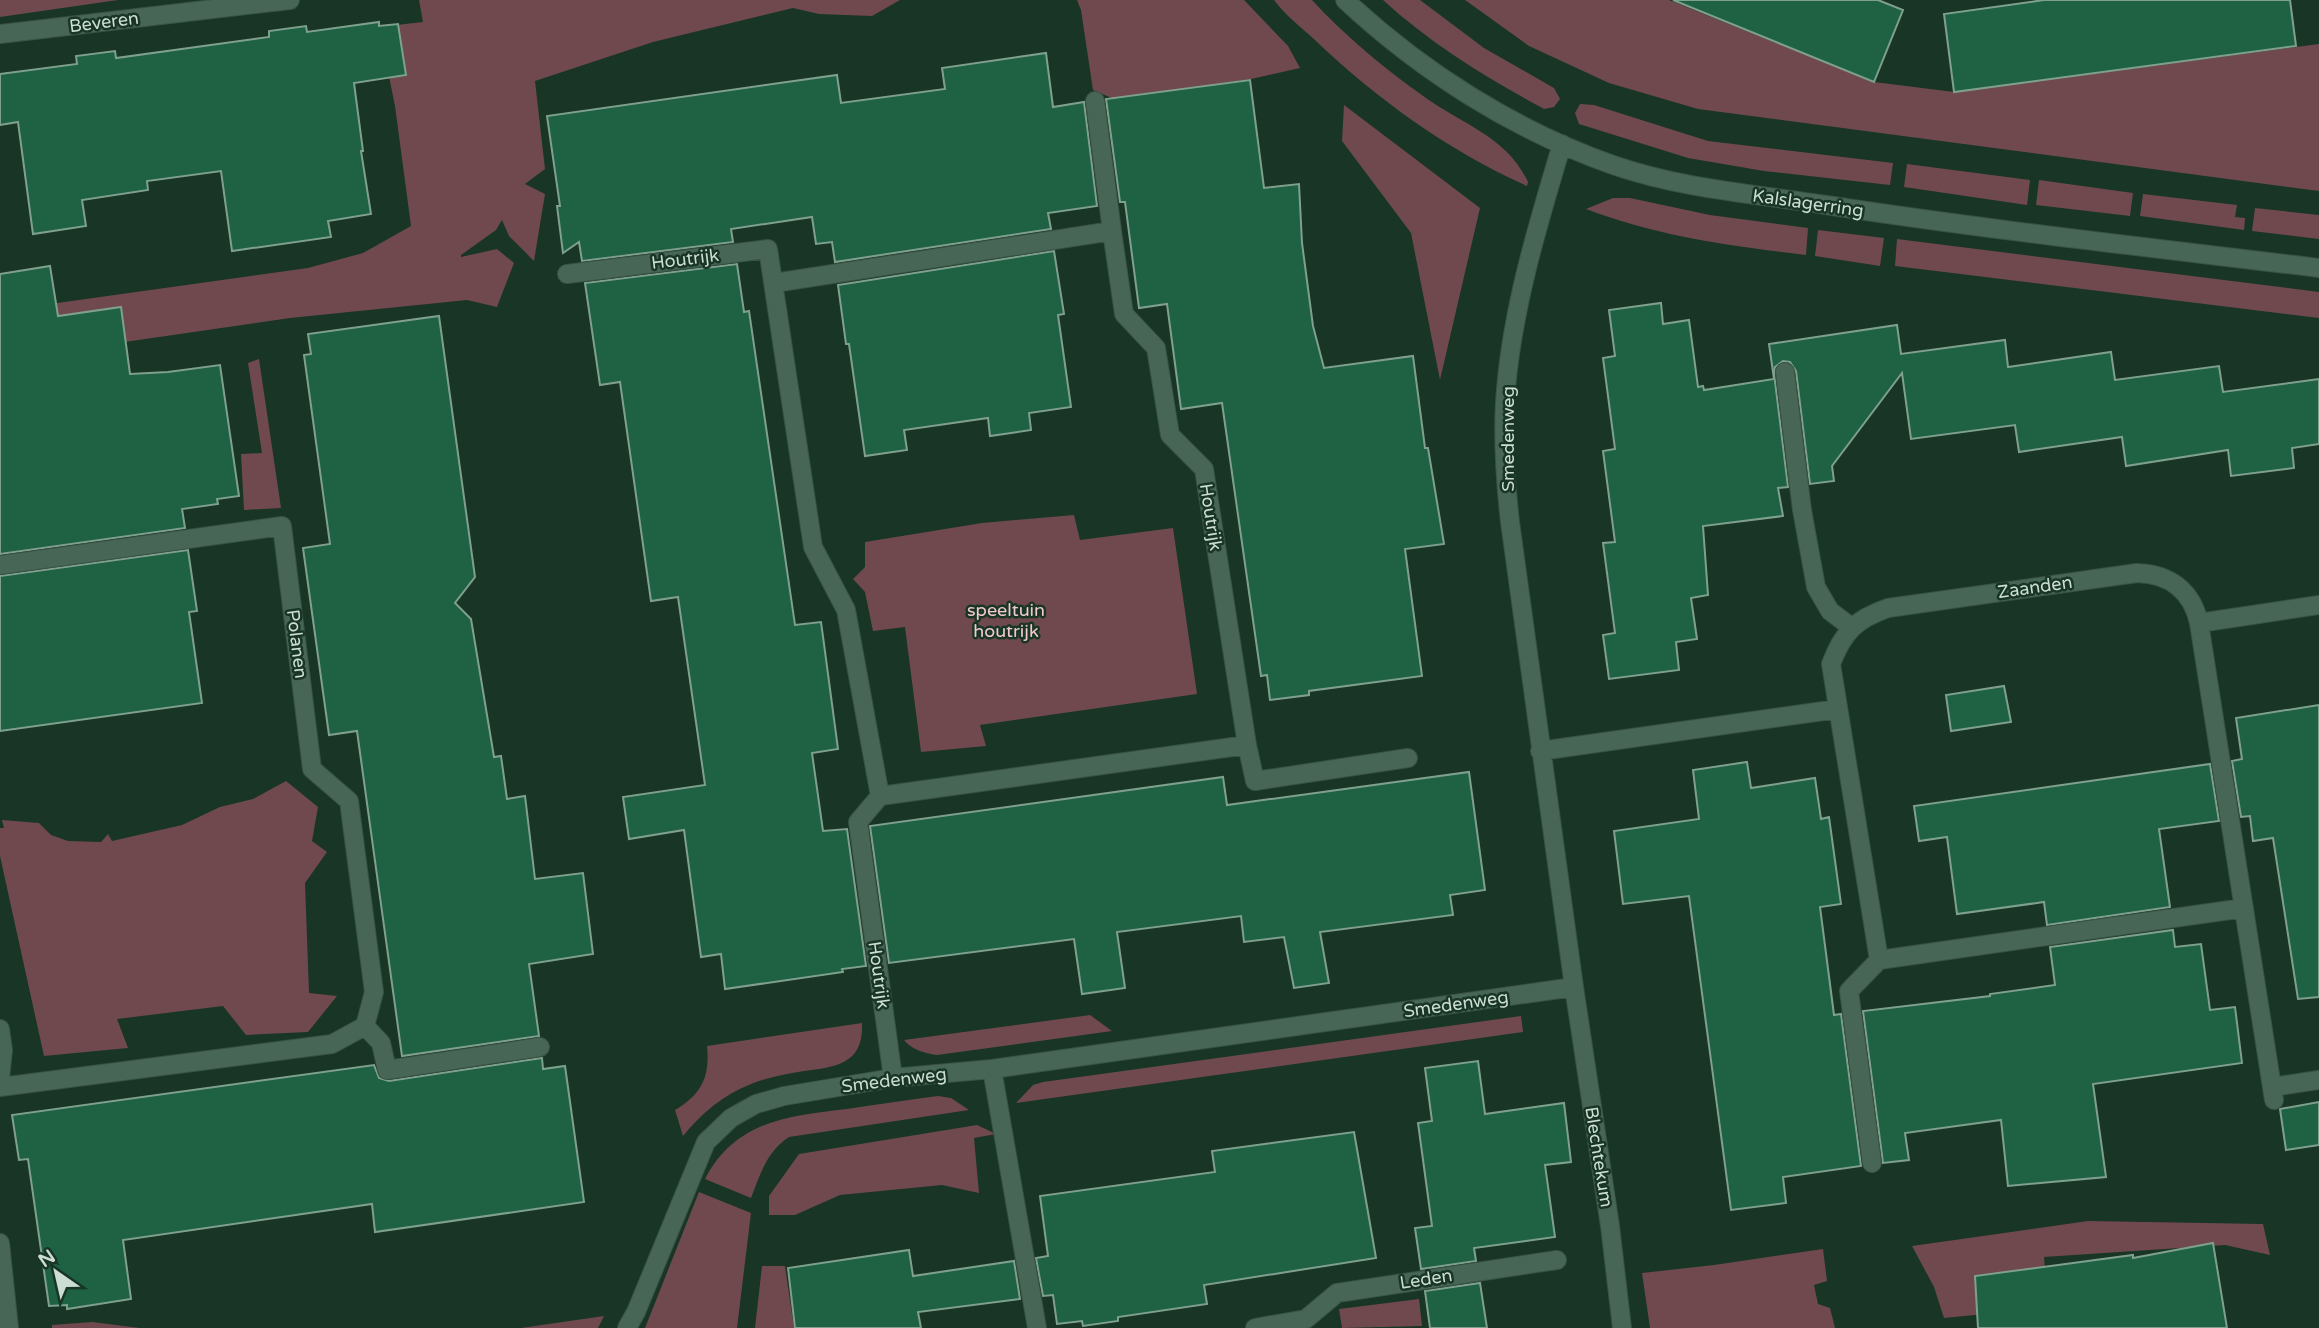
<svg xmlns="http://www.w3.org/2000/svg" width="2319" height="1328" viewBox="0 0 2319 1328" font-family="'Varela Round',sans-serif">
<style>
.green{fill:#6f494d}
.building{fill:#1e6143;stroke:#7fa08d;stroke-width:2}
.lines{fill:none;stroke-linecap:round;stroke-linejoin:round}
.minor-casing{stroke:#395246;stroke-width:20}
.minor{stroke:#476655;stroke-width:18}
.labels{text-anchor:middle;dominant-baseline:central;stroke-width:5;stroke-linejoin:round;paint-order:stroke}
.street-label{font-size:18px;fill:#ccddd3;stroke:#183526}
.park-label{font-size:18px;fill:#f2cace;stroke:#183526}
</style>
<rect width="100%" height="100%" fill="#183526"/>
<!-- green -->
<path class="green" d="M0 0H118L0 17Z
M419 0H900L872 16 819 14 793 8 653 42 535 81 545 169 525 184 545 194 534 261 509 236 502 220 496 230 461 255V257L497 249 514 263 497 307 467 300 290 318 0 360V311L308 268 363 253 411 226 395 106 379 27 423 22Z
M1077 0H1244L1288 46 1300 68 1251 79 1114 99 1093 90 1081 10Z
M1274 0H1312C1346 37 1385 69 1426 98 1464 125 1507 137 1528 182L1527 186C1449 151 1378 100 1316 41 1302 28 1285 15 1274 0Z
M1383 0H1420L1484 48 1554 88 1560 99 1554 107 1544 109C1487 78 1431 44 1383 0Z
M1465 0H1669L1874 82 1954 92 2319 44V191L1698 109 1609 83 1529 46Z
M1580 104 1594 105 1708 141 1893 163 1890 185 1764 171 1688 158 1579 124 1575 113Z
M1344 105 1480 208 1440 380 1411 233 1342 141Z
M1907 164 2030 180 2027 205 1904 187Z
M2039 180 2133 193 2130 216 2036 205Z
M2143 194 2237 205 2235 217 2245 218 2244 230 2140 216Z
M1613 198H1630L1710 215 1808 228 1806 255C1731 246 1656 236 1586 209Z
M2255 208 2319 215V239L2252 231Z
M1818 230 1884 238 1880 266 1815 256Z
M1897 239 2319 292V318L1895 266Z
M259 359 281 508 244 510 241 454 262 453 248 363Z
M1074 515 1080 540 1173 528 1197 694 980 725 986 746 921 752 905 627 873 631 865 592 853 579 865 567V542L982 523Z
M286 781 318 807 312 841 327 852 305 883 309 993 337 996 308 1032 246 1035 223 1006 117 1019 128 1048 44 1056 0 856V828H4L2 820 39 823 51 835 68 841 101 842 108 834 112 841 182 825 220 807 253 799Z
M1090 1015 1112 1031 937 1055C924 1053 912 1050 904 1040Z
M1521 1016 1523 1032 1016 1103 1033 1085 1043 1082Z
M862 1023C864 1064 836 1067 804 1071 787 1074 768 1077 751 1084 723 1095 702 1113 683 1136L675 1110C702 1094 710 1076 707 1046Z
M938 1096 951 1098 969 1110 789 1137C767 1151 760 1175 751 1198L705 1179C735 1121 788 1116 847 1109 878 1104 908 1100 938 1096Z
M977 1125 996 1134 974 1138 979 1193 942 1185 840 1195 795 1215H769V1196L799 1154Z
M699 1192 751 1213 737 1328H645Z
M2088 1221 2263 1224 2270 1255 2225 1245 2044 1257 2048 1308 1944 1318 1934 1287 1912 1246Z
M1823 1249 1827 1281 1814 1285 1818 1304 1830 1308 1835 1328H1650L1642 1273 1714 1265Z
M762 1266H785L794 1328H755Z
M1419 1299 1422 1326 1342 1328 1339 1309Z
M604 1316 598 1328H521Z
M92 1322 140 1328H52V1325Z"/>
<!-- building -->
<path class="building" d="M1673 0H1878L1903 10 1874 82Z
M2044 0H2290L2296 46 1954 92 1944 14Z
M379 22V26L398 24 406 75 354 83 363 151H361L371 214 328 221 331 237 232 251 221 171 147 181 148 190 82 200 86 226 33 234 18 122 0 125V74L77 64 76 56 115 51 116 58 269 37V31L306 26 307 32Z
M1046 53 1053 107 1084 102 1097 206 1048 213 1051 229 835 262 832 242 816 244 812 217 731 229 733 242 582 261 579 242 563 253 557 206H560L547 116 837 75 841 103 945 89 942 68Z
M1250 80 1264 188 1299 184 1302 243 1313 326 1324 368 1413 356 1425 448H1428L1444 544 1405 549 1422 676 1309 691V695L1270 700 1267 675 1261 676 1222 403 1181 409 1167 304 1139 308 1125 202H1120L1106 99Z
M1054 251 1064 314 1058 315 1071 407 1029 413 1031 430 990 436 988 418 904 430 907 450 865 456 849 344H846L838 285Z
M737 264 744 312 749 311 795 625 821 622 824 644 838 749 812 753 823 831 847 829 866 966 842 969 843 972 725 989 721 954 701 957 684 830 629 839 623 797 705 785 678 597 651 601 620 382 600 385 585 283Z
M50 266 58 316 121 307 130 374 168 372 220 365 239 496 217 499 218 504 182 509 185 528 0 554V274Z
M1661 303 1663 324 1689 320 1698 387 1703 386 1704 390 1774 379 1769 344 1897 325 1901 354 2005 340 2008 367 2111 352 2115 380 2219 366 2223 392 2319 379V444L2292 448 2294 468 2231 476 2228 450 2126 466 2122 437 2019 452 2015 425 1911 439 1902 373 1832 466 1834 481 1810 484 1796 371 1790 362 1783 361 1775 367 1774 373 1788 487 1778 488 1783 516 1703 526 1708 595 1691 598 1697 639 1676 642 1679 670 1609 679 1603 635 1615 633 1603 543 1615 542 1603 451 1615 449 1603 358 1615 356 1609 310Z
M439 316 475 577 455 603 471 619 494 757 501 756 507 799 525 796 535 879 583 873 593 954 529 964 539 1036 402 1056 357 731 329 735 303 548 330 544 304 355 311 354 308 334Z
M188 550 197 611 189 612 202 703 0 731V576Z
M2004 686 2011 722 1951 731 1946 695Z
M2319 705V997L2298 999 2273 838 2253 841 2250 816 2241 817 2232 761 2242 759 2236 718Z
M1747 762 1751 788 1815 778 1821 819 1829 817 1841 904 1820 907 1834 1015 1841 1014 1861 1166 1783 1177 1786 1203 1731 1210 1689 896 1623 904 1614 831 1699 819 1693 770Z
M2210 764 2219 821 2159 829 2170 907 2047 925 2044 902 1957 914 1947 837 1919 841 1914 806Z
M1469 772 1485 890 1450 895 1453 915 1320 932 1329 983 1294 988 1284 937 1244 942 1241 916 1117 932 1125 988 1082 994 1074 939 889 963 870 826 1223 777 1227 805Z
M2173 930 2175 947 2201 944 2210 1010 2235 1007 2242 1063 2093 1084 2106 1177 2008 1186 2001 1120 1905 1133 1909 1160 1883 1163 1863 1011 1990 996V994L2055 985 2050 947Z
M542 1058 543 1069 565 1066 584 1202 375 1232 372 1204 123 1240 131 1299 67 1309V1305L49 1306 28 1159 19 1160 12 1115 374 1065 379 1078 389 1081Z
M1478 1061 1485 1114 1564 1103 1571 1162 1545 1165 1555 1237 1474 1248 1476 1261 1421 1269 1415 1228 1432 1226 1418 1123 1432 1121 1425 1068Z
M2319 1102V1145L2286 1150 2280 1109Z
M1354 1132 1376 1258 1204 1285 1207 1304 1118 1317V1321L1083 1326 1082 1321 1057 1324 1053 1295 1043 1296 1036 1258 1048 1256 1040 1196 1215 1172 1212 1151Z
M2213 1243 2227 1328H1978L1975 1276 2133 1255V1258Z
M909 1250 913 1276 1014 1261 1020 1299 918 1312 921 1328H795L788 1268Z
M1480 1283 1487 1328H1430L1425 1291Z"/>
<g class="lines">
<!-- minor casing -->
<g class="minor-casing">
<path id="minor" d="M1345 0C1422 72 1514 130 1613 165 1682 189 1755 194 1826 205 1990 230 2154 248 2319 268
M0 34 290 0
M1095 101 1112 231
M567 274 768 249 813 547 846 610 880 796
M774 283 1112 231 1124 314 1156 348 1170 435 1204 469 1247 745 1255 781 1408 758
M1785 372 1802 510 1816 587 1830 611 1851 627
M0 565 282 526 312 769 349 801 374 992 365 1026 332 1044 0 1087
M2199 623 2319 605
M1540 751 1838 709
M1879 960 1831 664C1843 632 1856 619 1888 608L2137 573C2170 574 2192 591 2199 623L2274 1100
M1574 987 1610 1226 1622 1328
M365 1026 381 1043 387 1070 540 1047
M0 1029 3 1050 0 1078
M992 1069 1037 1328
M893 1078 858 822 880 796 1247 745
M2272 1087 2319 1080
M1872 1163 1849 991 1879 960 2244 908
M0 1243 9 1328
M627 1328 636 1312 706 1142 731 1118 756 1104 784 1096 893 1078 992 1069 1574 987 1510 522C1505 478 1502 433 1506 389 1513 306 1538 224 1562 144
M1255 1328 1306 1319 1337 1293 1557 1260"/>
</g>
<!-- minor -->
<use href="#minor" class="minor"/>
</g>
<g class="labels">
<!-- street labels -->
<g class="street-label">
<text transform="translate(104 22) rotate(-7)">Beveren</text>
<text transform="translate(1808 203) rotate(8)">Kalslagerring</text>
<text transform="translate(685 259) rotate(-7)">Houtrijk</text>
<text transform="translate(1508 439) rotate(-90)">Smedenweg</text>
<text transform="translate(1211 517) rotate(81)">Houtrijk</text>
<text transform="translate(2035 587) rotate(-8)">Zaanden</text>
<text transform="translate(297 644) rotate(83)">Polanen</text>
<text transform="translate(879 975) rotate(82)">Houtrijk</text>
<text transform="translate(1456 1004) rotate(-8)">Smedenweg</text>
<text transform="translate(894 1080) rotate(-7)">Smedenweg</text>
<text transform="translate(1599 1157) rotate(81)">Blechtekum</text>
<text transform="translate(1426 1279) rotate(-9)">Leden</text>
</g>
<!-- park labels -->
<g class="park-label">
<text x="1006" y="610">speeltuin<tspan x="1006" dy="21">houtrijk</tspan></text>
</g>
</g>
<!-- north arrow -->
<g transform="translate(56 1272) rotate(326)" stroke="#183526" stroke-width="5" paint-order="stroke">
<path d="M0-5L12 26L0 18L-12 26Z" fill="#ccddd3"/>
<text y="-10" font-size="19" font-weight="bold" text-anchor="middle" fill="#ccddd3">N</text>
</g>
</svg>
